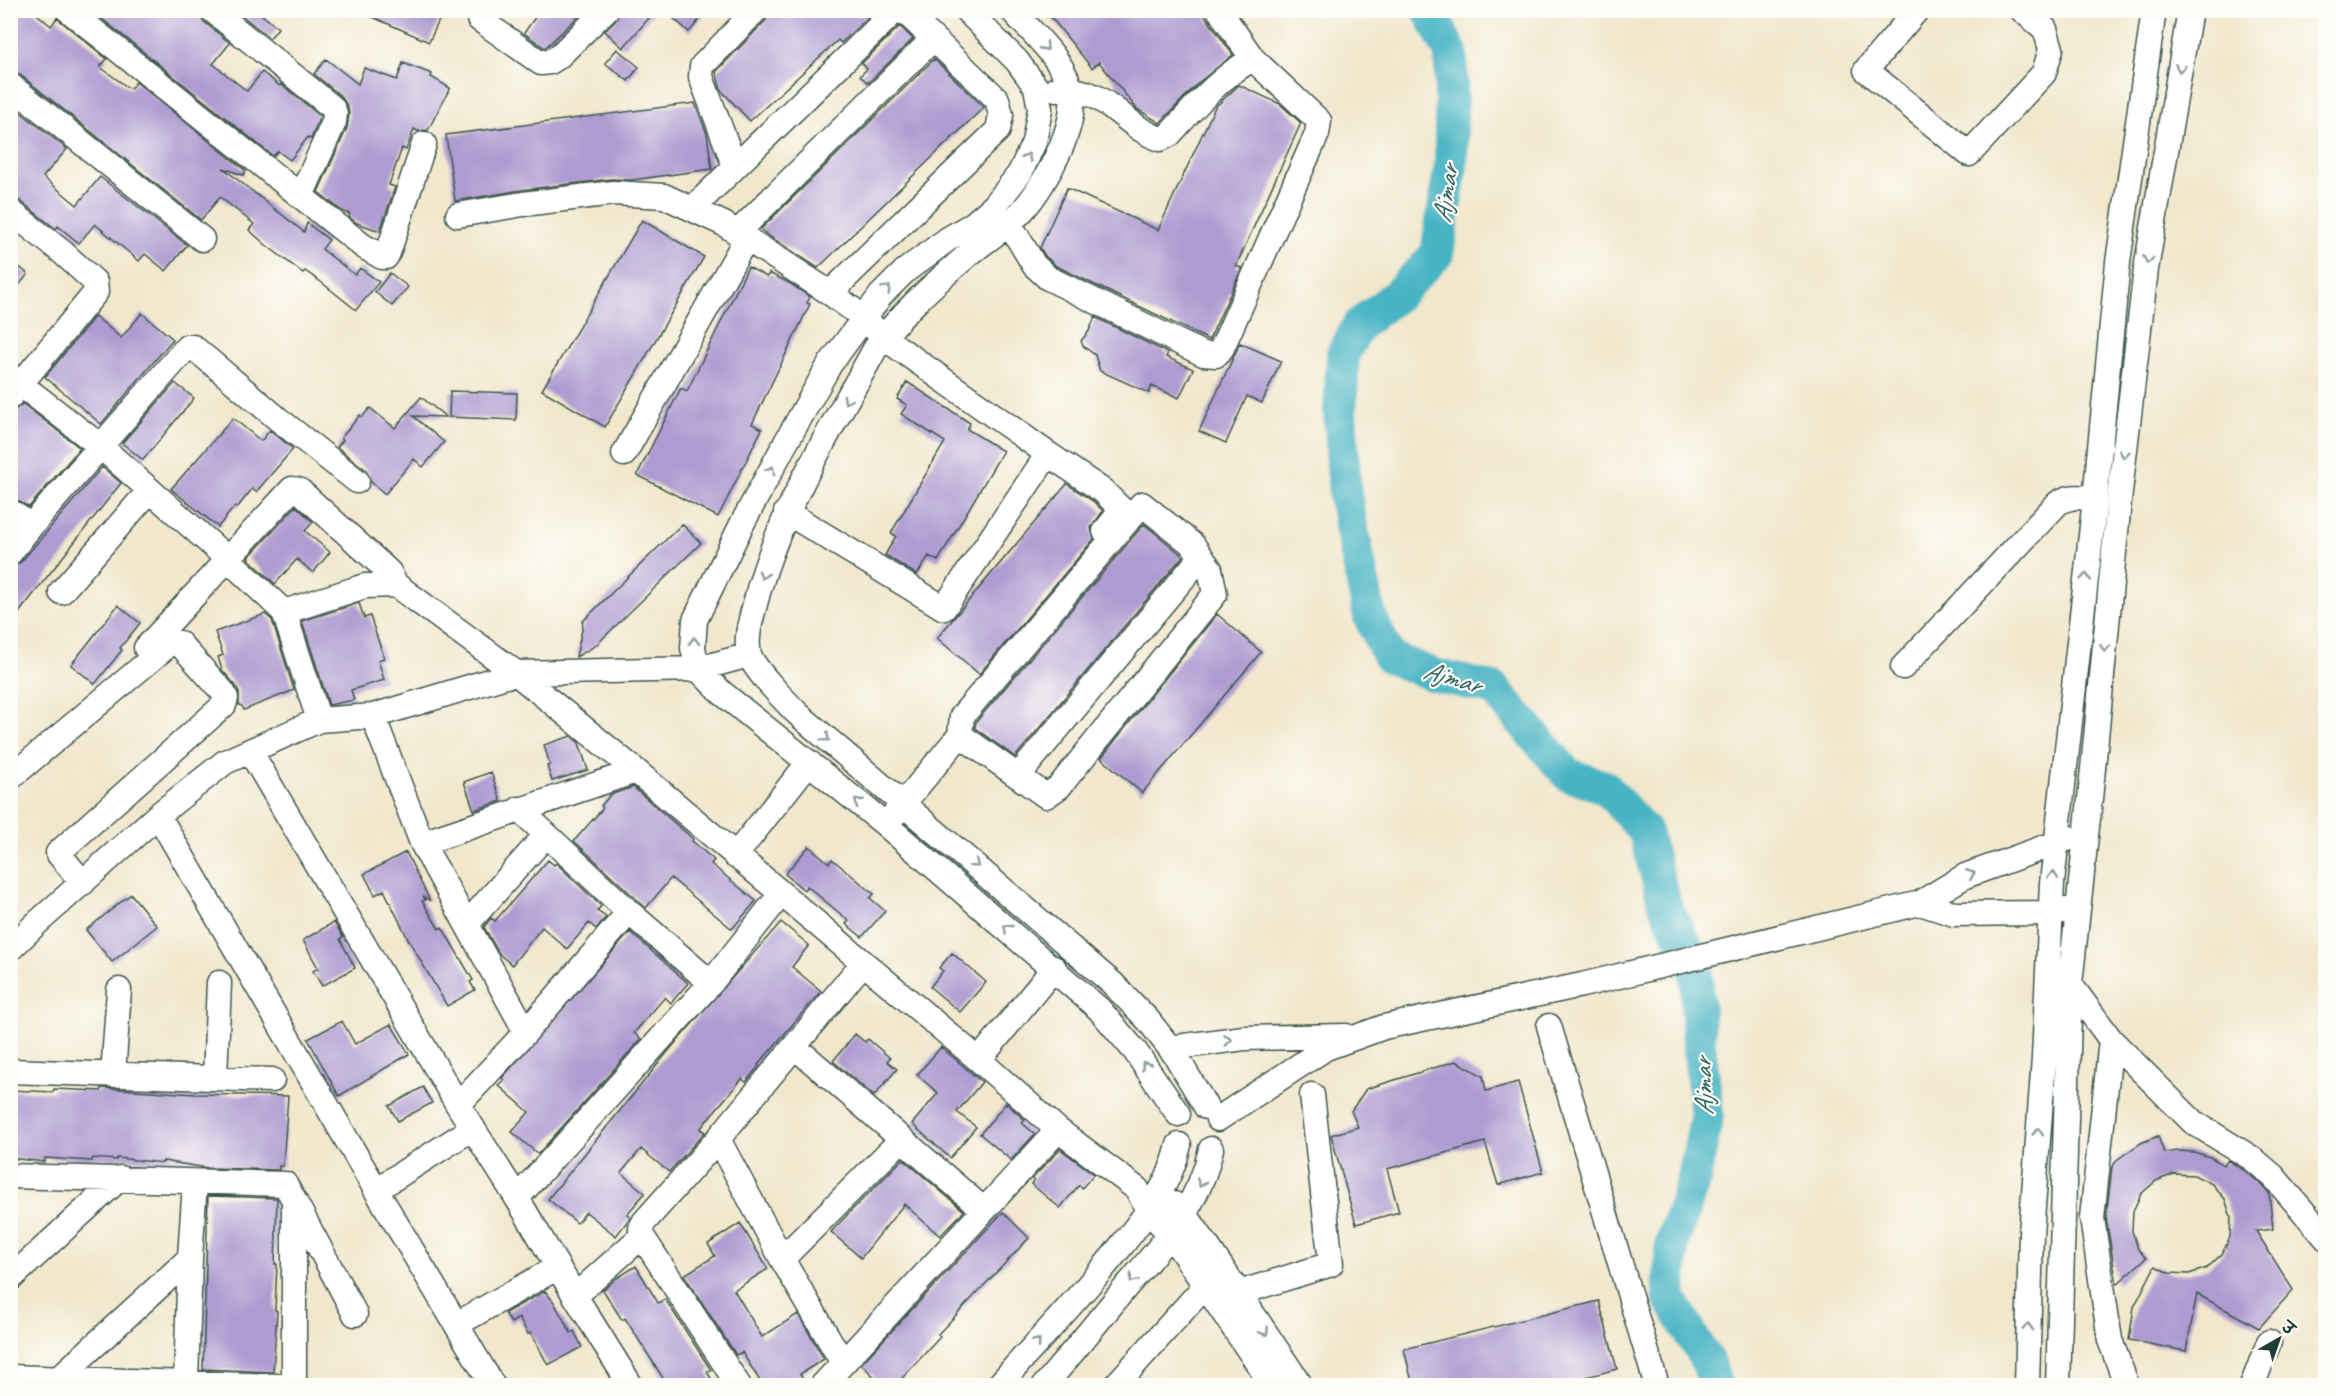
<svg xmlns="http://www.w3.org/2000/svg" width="2336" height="1396" viewBox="0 0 2336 1396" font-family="Caveat,'Playpen Sans Deva',sans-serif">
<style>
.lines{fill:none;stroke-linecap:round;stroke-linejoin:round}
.river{stroke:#47b4c4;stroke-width:34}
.building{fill:#ae9bd1}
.minor-casing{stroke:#3e564b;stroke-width:27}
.minor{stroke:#fff;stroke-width:24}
.oneway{stroke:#8f9e9a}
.labels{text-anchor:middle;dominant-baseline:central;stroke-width:4.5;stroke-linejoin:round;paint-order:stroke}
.water-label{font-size:27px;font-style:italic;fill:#2b615f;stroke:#fdfcf7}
</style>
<rect width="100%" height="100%" fill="#fdfcf7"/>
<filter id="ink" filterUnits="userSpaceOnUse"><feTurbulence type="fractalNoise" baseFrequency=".0167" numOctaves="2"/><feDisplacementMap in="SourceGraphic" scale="12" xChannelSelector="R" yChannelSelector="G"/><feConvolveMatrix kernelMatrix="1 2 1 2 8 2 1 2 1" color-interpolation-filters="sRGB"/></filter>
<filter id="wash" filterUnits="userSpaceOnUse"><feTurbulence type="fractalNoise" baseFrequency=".008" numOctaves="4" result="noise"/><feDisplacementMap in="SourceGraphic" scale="24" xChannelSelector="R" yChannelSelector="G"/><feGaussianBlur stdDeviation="1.35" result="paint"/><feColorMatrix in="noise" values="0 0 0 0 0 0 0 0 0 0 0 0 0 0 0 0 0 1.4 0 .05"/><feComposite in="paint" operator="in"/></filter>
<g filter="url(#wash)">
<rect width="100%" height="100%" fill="#f1e7cc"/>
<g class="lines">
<!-- river -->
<path class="river" d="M1429 10 1451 53V164L1437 254 1396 296 1359 325 1343 354 1340 412 1345 496 1370 617 1389 657 1434 675 1494 689 1568 775 1605 787 1645 832 1666 908 1696 966 1699 1043 1707 1115 1694 1179 1672 1243 1669 1297 1708 1363 1716 1386"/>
</g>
<g id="blocks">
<!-- building -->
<path class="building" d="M10 10H32L51 26 57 18 107 59 100 67 130 89 136 82 246 171 243 175 223 168 304 232 307 223 329 240 322 249 355 275 360 268 379 282 356 310 321 282 305 271 303 273 266 245 249 230 254 224 220 197 201 220 19 74 10 71Z
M91 10H198L203 21 230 43 213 64 247 91 262 72 280 86 281 84 320 116 311 139 308 137 290 160 278 151 273 156Z
M235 10H256L278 28 270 38Z
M357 10H428L441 16 429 42Z
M540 10H585L545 48 524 33Z
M620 10H656L623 48 605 31 616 20Z
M664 10H708L689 32Z
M771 10H875L841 43 838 40 750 121 721 90 716 72 766 20Z
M1045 10H1201L1233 55 1198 83 1160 123 1137 109 1099 62 1092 68Z
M900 26 913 39 868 83 860 76 867 69 862 63Z
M617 49 639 67 628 81 605 63Z
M326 59 358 84 364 68 397 80 403 63 432 74 431 77 450 88 428 130 418 131 414 129 406 150 402 148 389 185 395 187 380 231 357 223 349 217 350 214 342 211 318 192 347 128 349 115 348 107 341 96 314 74Z
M934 59 984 107 818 268 766 234 761 229Z
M1239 85 1280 104 1301 123 1236 266 1242 268 1209 340 1056 266 1045 256 1040 248 1067 188 1158 230 1215 107Z
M695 103 707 134 712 169 632 180 611 179 521 190 455 201 446 135Z
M10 104 67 149 43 177 77 205 100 177 187 245 166 271 145 254 139 261 95 224 79 243 58 226 56 229 19 200 10 197Z
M642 220 704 257 605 427 542 390Z
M10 259 28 274 10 296Z
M748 267 767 277 769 273 789 283 810 297 807 303 810 304 752 424 762 429 718 517 637 475 681 388 687 391Z
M390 273 408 287 392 306 375 292Z
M142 313 173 339 101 424 45 377 95 316 121 338Z
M1095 317 1168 353 1166 357 1193 369 1179 398 1152 386 1149 393 1100 371 1095 355 1083 346 1081 341 1089 331Z
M1240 343 1281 361 1262 403 1247 396 1226 443 1199 431Z
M907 382 970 423 967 429 1003 451 938 561 929 556 917 575 885 555 896 536 891 533 945 442 901 414 907 405 897 399Z
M175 383 194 398 143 460 122 443Z
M450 391 517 393 516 420 449 417Z
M421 397 446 417 413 416 444 442 423 467 414 459 385 494 371 482 366 470 337 447 343 440 341 438 360 415 362 417 370 408 395 428Z
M23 404 80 448 29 507 10 497V412Z
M233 418 261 441 270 430 293 449 256 492 252 489 237 508 235 506 218 527 171 489Z
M102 467 121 483 10 624V567L21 562Z
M1067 484 1094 502 1103 511 1091 528 1094 539 979 674 937 638Z
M296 506 313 522 305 531 330 552 313 573 297 559 275 584 248 558Z
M682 524 701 543 595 646 576 657 583 625 582 622Z
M1144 524 1183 556 1015 757 975 728 976 722Z
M359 603 364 618 370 616 384 658 378 660 384 680 351 690 354 700 329 705 302 621Z
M118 605 140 623 120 648 122 650 95 684 71 665Z
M265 614 272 620 294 690 244 710 242 706 239 705V692L236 686 222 670 218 657 223 655 215 632Z
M1217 614 1261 652 1142 793 1101 758Z
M571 736 579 743 588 770 552 781 547 766 550 765 544 745Z
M491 772 501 801 474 810 464 782Z
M633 787 693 839 692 841 714 860 711 864 756 901 732 929 671 878 646 908 574 841 603 808 601 806 610 795Z
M809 846 829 863 832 859 874 894 870 898 885 911 862 937 846 924 849 921 807 886 804 890 785 874Z
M406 852 430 901 423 896 425 900 422 901 439 929 442 927 473 980 470 982 475 990 447 1006 408 939 384 890 375 895 364 874Z
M548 860 554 865 556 863 601 906 597 911 606 917 596 929 589 923 567 949 542 927 512 965 500 955 484 927 491 918 495 921Z
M131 894 157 926 112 962 86 930Z
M334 922 343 937 340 939 355 968 322 986 313 971 318 968 303 940Z
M781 922 809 945 792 967 821 991 758 1065 759 1066 746 1082 742 1079 712 1114 700 1129 705 1132 669 1172 641 1149 621 1173 645 1193 627 1214 630 1217 629 1219 616 1236 586 1212 577 1223 548 1199 671 1048Z
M630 932 688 983 671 1003 665 997 634 1033 641 1039 538 1154 512 1132 529 1112 498 1085 504 1080 502 1078Z
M952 953 986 982 960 1012 930 987 943 971 939 968Z
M342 1021 355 1044 391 1024 409 1054 339 1096 308 1039Z
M855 1034 865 1042 868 1039 890 1058 887 1061 897 1069 874 1096 833 1061Z
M941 1047 982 1082 957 1112 976 1127 950 1158 912 1124 938 1093 917 1075Z
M1456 1061 1483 1076 1486 1091 1518 1082 1543 1172 1498 1185 1485 1142 1387 1169 1399 1212 1356 1224 1331 1135 1358 1127 1351 1111 1366 1089Z
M423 1087 432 1103 398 1121 389 1106Z
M102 1088 196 1094 288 1096 283 1166H279V1170L208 1168 163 1161V1163L117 1158 116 1160 93 1158 92 1161 45 1158 44 1162 10 1158V1090L53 1092 54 1089 101 1091Z
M1006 1103 1025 1120 1022 1123 1035 1134 1011 1160 980 1134Z
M2158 1136 2164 1153 2178 1151 2194 1152 2210 1157 2224 1165 2228 1160 2245 1171 2263 1186 2269 1193 2273 1229 2256 1231 2293 1290 2259 1328 2197 1294 2186 1351 2129 1340 2134 1307 2155 1266 2169 1273 2189 1274 2207 1268 2222 1254 2230 1237 2231 1217 2225 1199 2212 1184 2194 1175 2174 1174 2156 1181 2141 1194 2133 1211 2132 1231 2138 1249 2146 1258 2117 1284 2106 1218 2112 1167 2118 1159 2141 1143Z
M1060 1149 1094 1174 1082 1188 1079 1185 1060 1208 1031 1184 1034 1180 1032 1179Z
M903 1159 964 1211 940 1236 904 1204 861 1258 831 1232 848 1214Z
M208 1196 277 1198 275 1264H277L275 1310 277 1311 273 1372 203 1369Z
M1003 1212 1029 1238 938 1334 940 1337 895 1386H884L861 1364Z
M740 1223 768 1269 734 1290 762 1337 798 1314 824 1359 800 1374 807 1386H763L742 1352 736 1355 684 1275 715 1256 708 1244Z
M636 1266 658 1303 665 1299 711 1370 707 1372 716 1386H668L625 1318 622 1320 603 1290 617 1278Z
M545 1291 553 1301 571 1333 574 1331 582 1347 548 1365 531 1333 528 1334 519 1318 511 1323 505 1313Z
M1599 1301 1617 1369 1552 1386H1413L1404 1349Z"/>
</g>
</g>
<g filter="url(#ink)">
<use href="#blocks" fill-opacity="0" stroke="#3e564b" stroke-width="1.5"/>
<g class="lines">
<!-- minor casing -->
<g class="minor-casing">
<path id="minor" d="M68 10 363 246 382 257H386L388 253 424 144
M212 10 332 107 335 113 334 122 301 196
M966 10 1017 61 1036 87 1040 109 1034 142 1020 173 995 205 973 224 948 239 905 271 881 295 830 364 785 444 743 522 695 620 693 648 698 669 721 692 886 825 1099 1009 1135 1051 1178 1114
M1012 10C1033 34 1060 56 1070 87 1081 121 1045 186 1022 211 1006 228 986 240 968 255 935 283 901 313 875 349 830 432 778 512 755 604 751 619 745 638 749 654 753 668 786 702 798 714L1112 983 1148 1020 1176 1056 1206 1107
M1917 10 1866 70 1969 154 2044 73 2051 49 2045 29 2022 10
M479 19 541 63 550 62 558 57 606 10
M10 85 202 239
M1056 89C1109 87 1119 124 1160 139L1169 135C1195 107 1219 77 1253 59
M735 167 701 77 702 66 756 10
M692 209 896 10
M10 211 62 252 95 282 96 292 10 397
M458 215 523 204 613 193 664 196 724 224 830 293 863 317 883 337 1048 454 944 608 786 512
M1009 223 1034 265 1048 278 1203 354 1216 355 1222 348 1317 134 1319 121 1253 59 1219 10
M737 233 933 39
M830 293 998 130 1001 115 997 99 903 10
M10 376 100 446 228 559 284 612 365 586 396 585 516 673 636 771 979 1060 1058 1130 1137 1189 1149 1212 1171 1235 1273 1386
M624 454 746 239
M1048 454 1103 491 1122 510 1105 531
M1142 504 1193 545 1210 569 1215 594 1059 787 1046 796 960 735 962 716Z
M10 511 31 526
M10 553 31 526 187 347H193L278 419 357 481
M61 592 150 490
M284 612 319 720
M146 648 292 489 299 490 389 572 396 585
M1903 667 2058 503C2071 495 2080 497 2095 499
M373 716 422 843 526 1032
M250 751 458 1105 517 1198 575 1296 631 1386
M1018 776 1201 557
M10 778 173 641 179 643 223 692 226 698 224 705 58 853 83 883
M519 809 629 912 711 983
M158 815 376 1190 493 1386
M893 816 960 735
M422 843 636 771
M735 856 809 762
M1920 903 1954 914 2051 913 2066 910
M467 924 546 835
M10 949 37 923 158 815 225 762 319 720 373 716 516 673 698 669 749 655
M2070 984 2111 1040 2193 1122 2253 1159 2273 1176 2326 1238
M1549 1026 1657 1386
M2111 1040 2092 1218 2110 1340 2127 1386
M795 1047 984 1210
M1170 1048 1244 1038 1346 1036
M979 1060 1054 968
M10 1071 272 1080
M113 1075 119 990
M215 1078 219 983
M458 1105 526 1032 629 912
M1218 1119 1326 1048 1384 1027 1582 985 1920 903 1965 876 2070 838
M718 1139 782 1259 843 1363
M10 1176 285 1184 294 1200V1386
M376 1190 473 1128
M517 1198 711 983 781 894
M295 1202 355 1314
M1174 1204 1185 1214 1210 1250 1301 1386
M782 1259 902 1139
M10 1279 120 1178
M1239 1293 1331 1264 1312 1095
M575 1296 642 1236
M457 1324 558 1267
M10 1377 279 1386
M59 1378 190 1258
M186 1381 190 1258 195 1182
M739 1386 642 1236 641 1228 644 1222 718 1139 863 963
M822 1386 1058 1130
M998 1386C1037 1342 1077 1300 1114 1255 1141 1221 1169 1189 1179 1145
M1044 1386C1072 1353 1099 1320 1126 1287 1163 1244 1199 1206 1211 1149
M1115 1386 1214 1276
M2027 1386 2031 1234 2044 1058 2052 883 2095 499 2118 262 2154 10
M2058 1386 2070 984 2090 799 2119 501 2146 269 2190 10
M2252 1386 2269 1342"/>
</g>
<!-- minor -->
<use href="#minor" class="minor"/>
</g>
<!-- one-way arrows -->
<defs><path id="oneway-chevron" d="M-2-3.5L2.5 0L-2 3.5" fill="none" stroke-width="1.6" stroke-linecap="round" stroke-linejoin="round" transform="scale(1.5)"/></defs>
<g class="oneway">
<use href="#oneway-chevron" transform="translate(1045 47) rotate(48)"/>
<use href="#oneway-chevron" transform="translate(2180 68) rotate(100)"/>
<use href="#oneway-chevron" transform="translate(1027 157) rotate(-65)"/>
<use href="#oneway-chevron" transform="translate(2148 260) rotate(99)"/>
<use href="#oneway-chevron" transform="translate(887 289) rotate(-45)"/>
<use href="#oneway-chevron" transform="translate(847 400) rotate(119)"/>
<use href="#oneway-chevron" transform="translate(2124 454) rotate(97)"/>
<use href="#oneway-chevron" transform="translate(771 470) rotate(-61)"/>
<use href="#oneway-chevron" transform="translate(763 575) rotate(107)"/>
<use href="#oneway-chevron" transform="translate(2086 577) rotate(-84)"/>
<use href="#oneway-chevron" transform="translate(694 641) rotate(-89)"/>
<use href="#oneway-chevron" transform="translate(2105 648) rotate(95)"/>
<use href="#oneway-chevron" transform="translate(826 738) rotate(40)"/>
<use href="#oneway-chevron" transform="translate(858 802) rotate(-141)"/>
<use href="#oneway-chevron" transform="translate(975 864) rotate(40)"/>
<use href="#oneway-chevron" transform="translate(1971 874) rotate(-22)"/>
<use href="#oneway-chevron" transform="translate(2053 875) rotate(-84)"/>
<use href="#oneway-chevron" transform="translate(1007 928) rotate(-139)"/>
<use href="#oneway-chevron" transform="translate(1228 1040) rotate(-7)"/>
<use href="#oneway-chevron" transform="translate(1145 1065) rotate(-126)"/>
<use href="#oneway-chevron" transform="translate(2038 1132) rotate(-86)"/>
<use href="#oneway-chevron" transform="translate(1201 1183) rotate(111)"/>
<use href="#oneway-chevron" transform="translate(1133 1279) rotate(130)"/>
<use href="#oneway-chevron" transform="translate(2028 1327) rotate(-88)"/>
<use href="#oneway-chevron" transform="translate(1265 1332) rotate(56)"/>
<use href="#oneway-chevron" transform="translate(1037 1342) rotate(-48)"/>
</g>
</g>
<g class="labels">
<!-- water labels -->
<g class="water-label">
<text transform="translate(1445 194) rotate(-82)">Ajmar</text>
<text transform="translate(1452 677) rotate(16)">Ajmar</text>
<text transform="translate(1703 1087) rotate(-92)">Ajmar</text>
</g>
</g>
<!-- margin -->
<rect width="2336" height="1396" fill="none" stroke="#fdfcf7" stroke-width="36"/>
<!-- north arrow -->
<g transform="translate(2279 1339) rotate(40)" stroke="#fdfcf7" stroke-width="4.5" paint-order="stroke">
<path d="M0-4.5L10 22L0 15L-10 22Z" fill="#1f3d34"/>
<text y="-9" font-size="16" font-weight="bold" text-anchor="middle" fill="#1f3d34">उ</text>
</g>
</svg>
